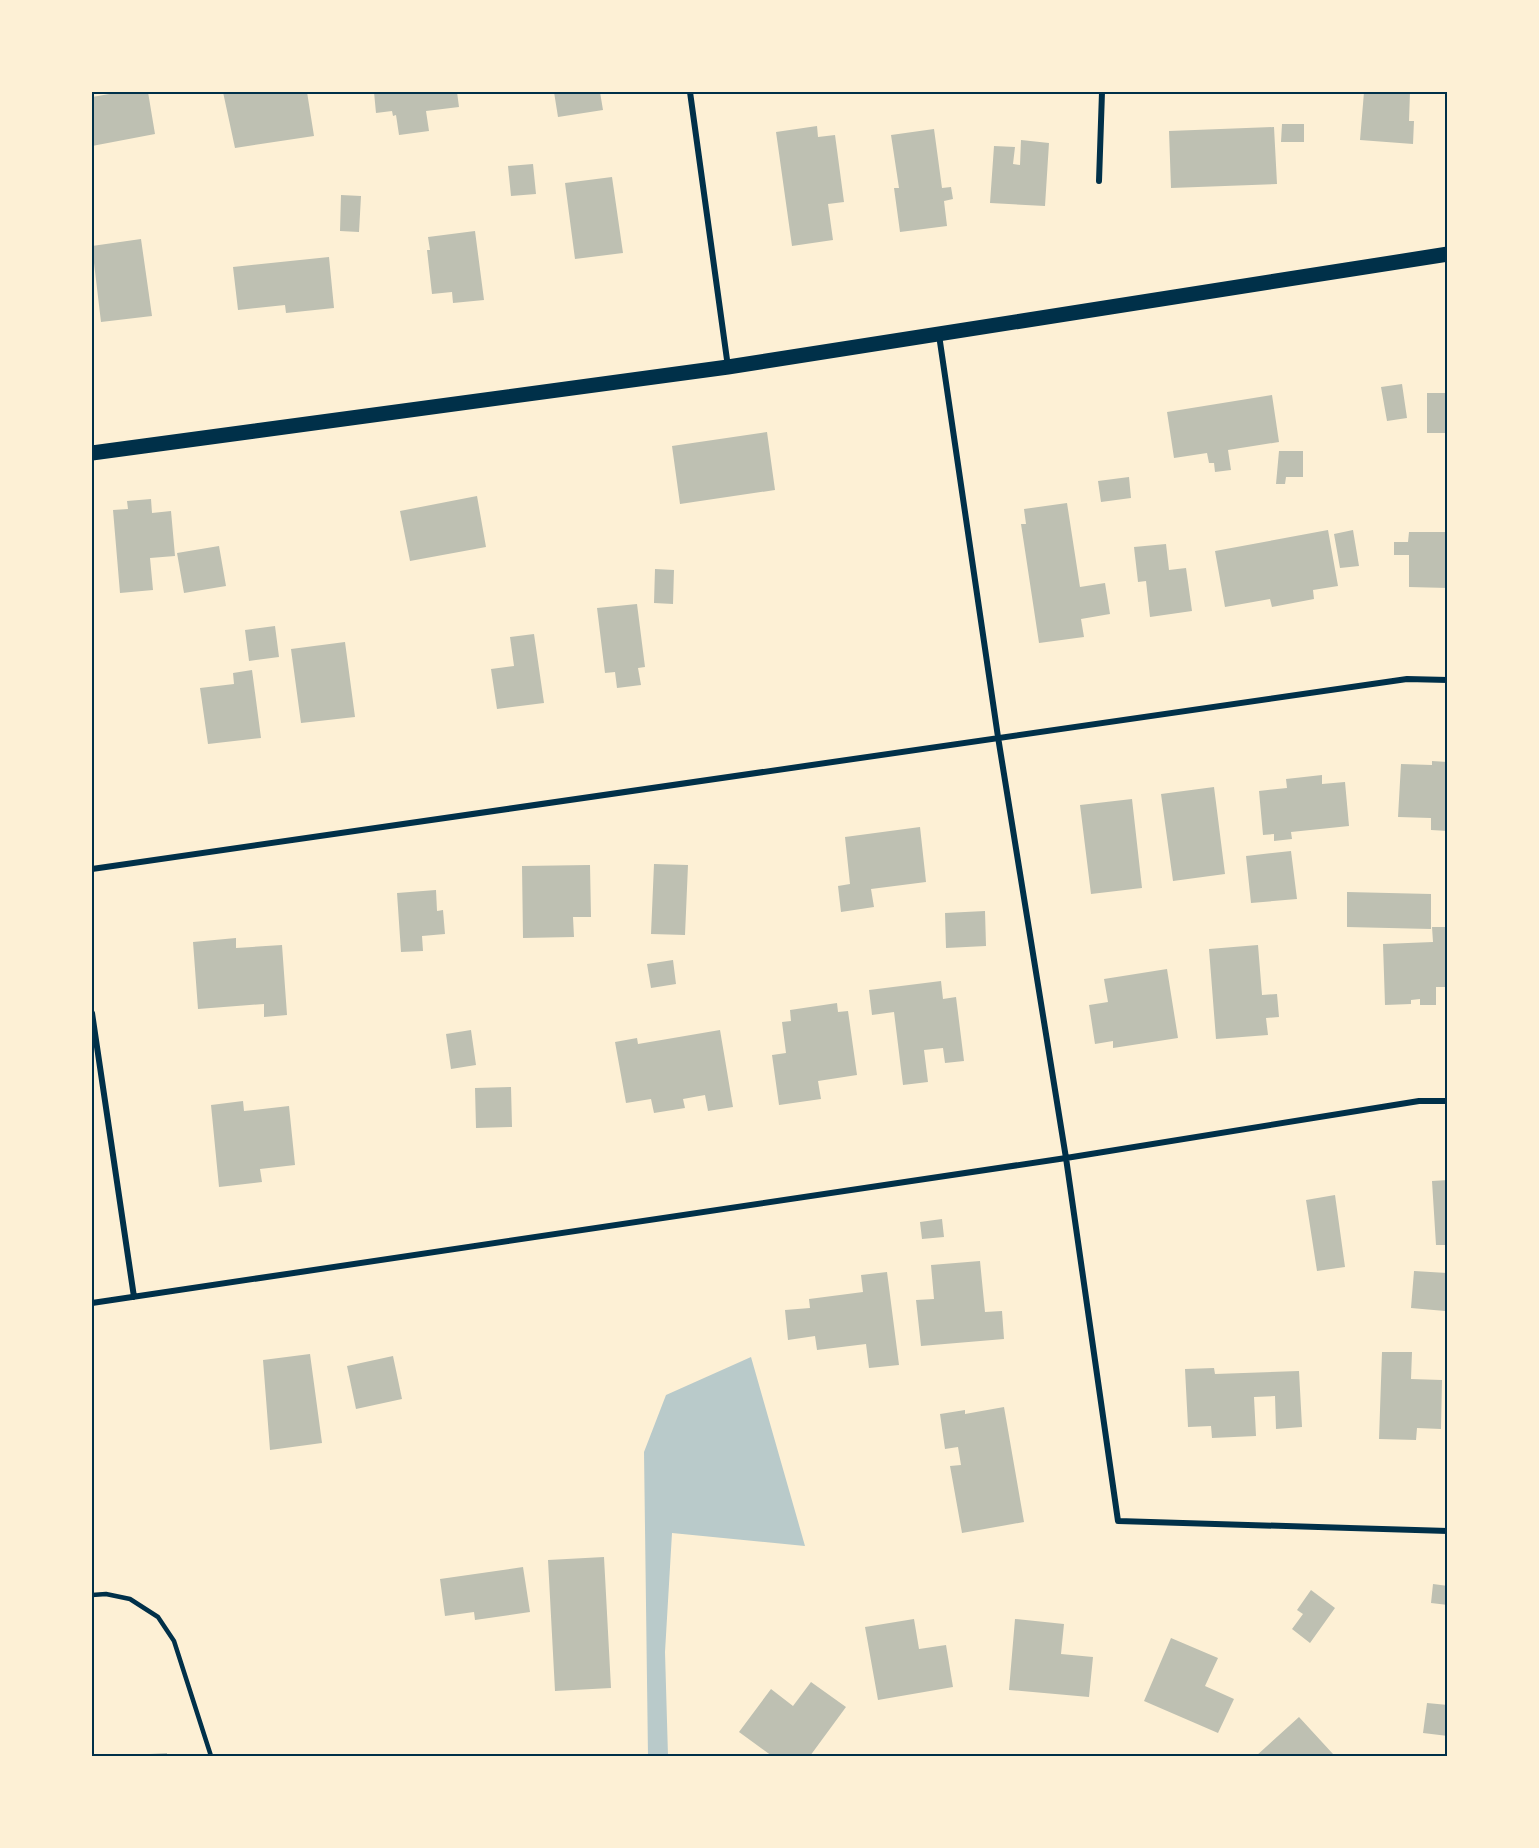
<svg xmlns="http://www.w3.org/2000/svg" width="1539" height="1848" viewBox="0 0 1539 1848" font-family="'Exo 2',sans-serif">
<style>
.green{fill:#b9caca}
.building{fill:#bec0b2}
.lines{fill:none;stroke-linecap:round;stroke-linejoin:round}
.service{stroke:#003049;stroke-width:4.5}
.minor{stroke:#003049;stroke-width:6}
.primary{stroke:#003049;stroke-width:15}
.neatline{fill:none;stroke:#003049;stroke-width:2}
</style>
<rect width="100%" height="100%" fill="#fdf0d5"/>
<!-- green -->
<path class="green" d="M751 1357 805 1546 672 1533 665 1652 668 1756H648L644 1452 666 1395Z"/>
<!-- building -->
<path class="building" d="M121 92H148L155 134 92 146V97Z
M223 92H307L314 136 235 148Z
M374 92H457L459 107 426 111 429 131 399 135 396 115 393 116 392 111 376 113Z
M554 92H600L603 110 558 117Z
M1364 92H1410L1409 121H1414L1413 144 1360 140Z
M1282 124H1304V142H1281Z
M817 126 818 137 835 135 844 202 828 204 833 240 792 246 776 132Z
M1274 127 1277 184 1171 188 1169 131Z
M934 129 942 188 951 187 953 199 944 201 947 226 900 232 894 188H899L891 135Z
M1021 140 1049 143 1045 206 990 203 994 146 1015 147 1013 164 1020 165Z
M533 164 536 194 511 196 508 166Z
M612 177 623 253 575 259 565 183Z
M341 195 361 196 359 232 340 231Z
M475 231 484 300 453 303 452 292 432 294 427 250H430L428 237Z
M141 239 152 316 101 322 92 246Z
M329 257 334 308 286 313 285 305 238 310 233 267Z
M1402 384 1407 418 1387 421 1381 387Z
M1427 393H1448V433H1427Z
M1272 395 1279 442 1228 450 1231 470 1215 472 1214 463H1209L1207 453 1174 458 1167 412Z
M767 432 775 490 680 504 672 446Z
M1279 451H1303V477H1286L1285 484H1276Z
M1129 477 1131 498 1101 502 1098 481Z
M477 496 486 547 410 561 400 511Z
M151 499 152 513 171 511 175 556 150 558 153 590 120 593 113 510 128 509 127 501Z
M1067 503 1080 587 1105 583 1110 614 1081 619 1084 637 1039 643 1021 524H1026L1024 509Z
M1328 530 1338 586 1313 590 1314 599 1272 607 1270 599 1225 607 1215 551Z
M1353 530 1359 566 1340 568 1334 534Z
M1409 532H1448V588L1409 587V555H1394V542H1408Z
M1166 544 1169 570 1186 568 1192 611 1150 617 1146 581 1138 582 1134 547Z
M219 546 226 586 184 593 177 553Z
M655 569 674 570 673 604 654 603Z
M637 604 645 667 638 668 641 685 617 688 615 672 605 673 597 608Z
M275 626 279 657 249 661 245 630Z
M534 634 544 703 497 709 491 669 514 666 510 637Z
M345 642 355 717 301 723 291 649Z
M252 670 261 738 208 744 200 688 234 684 233 673Z
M1432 761 1448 762V831L1431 830V818L1398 817 1401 764 1432 765Z
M1322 775V784L1345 782 1349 826 1291 832 1292 839 1274 841V834L1263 835 1259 791 1287 788 1286 779Z
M1214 787 1225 874 1173 881 1161 794Z
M1132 799 1142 888 1091 894 1080 805Z
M920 827 926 882 871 889 874 907 841 912 838 886 850 884 845 837Z
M1291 851 1297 899 1251 903 1246 856Z
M654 864 688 865 685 935 651 934Z
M590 865 591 917H573L574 937 523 938 522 866Z
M436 890 437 911 443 910 445 934 422 936 423 951 401 952 397 893Z
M1347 892 1431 894V929L1347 927Z
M985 911 986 946 946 948 945 913Z
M1432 927H1448V987H1436V1005H1420V999L1411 1000V1004L1385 1005 1383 944 1433 942Z
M236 938V948L282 945 287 1015 264 1017V1004L198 1009 193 942Z
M1258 945 1262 995 1277 994 1279 1017 1266 1018 1268 1035 1216 1039 1209 949Z
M673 960 676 984 651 988 647 964Z
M1167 969 1178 1038 1113 1048V1041L1095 1044 1089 1005 1108 1002 1104 979Z
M941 981 943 999 956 997 964 1061 945 1063 943 1048 924 1050 928 1082 903 1085 894 1012 872 1015 869 990Z
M837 1003 838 1012 848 1011 857 1075 818 1081 821 1099 779 1105 772 1055 786 1053 782 1022 791 1021 790 1010Z
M471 1030 476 1065 451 1069 446 1034Z
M720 1030 733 1107 708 1111 705 1095 683 1099 685 1108 654 1113 651 1099 626 1103 615 1042 637 1038 638 1044Z
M511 1087 512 1127 476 1128 475 1088Z
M243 1101 244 1111 289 1106 295 1165 260 1169 262 1182 219 1187 211 1105Z
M1448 1180V1245H1436L1432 1181Z
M1335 1195 1345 1267 1317 1271 1306 1200Z
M942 1219 944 1237 922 1239 920 1222Z
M980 1261 985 1312 1002 1311 1004 1339 921 1346 916 1300 934 1299 931 1265Z
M1414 1271 1447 1273 1445 1311 1411 1308Z
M887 1272 899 1365 869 1368 866 1344 817 1350 815 1336 788 1340 785 1310 810 1308 809 1299 863 1292 861 1275Z
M1382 1352H1412L1411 1379 1442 1380 1441 1429 1417 1428 1416 1440 1379 1439Z
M310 1354 322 1443 270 1450 263 1360Z
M393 1356 402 1399 356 1409 347 1366Z
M1214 1368 1215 1374 1299 1371 1302 1427 1276 1429 1275 1396 1254 1397 1256 1436 1212 1438 1211 1426 1188 1427 1185 1369Z
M1004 1407 1024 1522 962 1533 950 1466 961 1465 958 1447 945 1449 940 1414 965 1410V1414Z
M604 1557 611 1688 555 1691 548 1560Z
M523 1567 530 1612 475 1620 474 1612 445 1616 440 1579Z
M1433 1584 1448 1586V1605L1431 1603Z
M1311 1590 1335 1608 1310 1643 1292 1629 1303 1614 1297 1610Z
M914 1619 919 1649 946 1645 953 1687 878 1700 865 1627Z
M1015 1619 1064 1624 1061 1654 1093 1657 1089 1697 1009 1690Z
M1171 1638 1218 1658 1205 1686 1234 1699 1218 1733 1144 1701Z
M811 1682 846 1707 810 1756H772L739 1732 771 1689 793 1706Z
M1427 1703 1448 1705V1736L1423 1733Z
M1299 1717 1333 1754 1329 1756H1256Z
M167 1753V1756H132V1755Z"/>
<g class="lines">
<!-- service -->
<path class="service" d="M92 1595 106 1594 130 1599 158 1617 174 1641 211 1756"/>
<!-- minor -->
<path class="minor" d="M690 92 728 367
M1099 181 1102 92
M939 335 998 737 1066 1158 1118 1521 1448 1531
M92 869 1407 679 1448 680
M92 1013 134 1297
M92 1303 1066 1158 1419 1101H1448"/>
<!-- primary -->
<path class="primary" d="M92 453 728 367 1448 254"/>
</g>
<!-- border -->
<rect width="1539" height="1848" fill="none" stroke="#fdf0d5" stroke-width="186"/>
<rect x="93" y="93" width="1353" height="1662" class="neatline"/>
</svg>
